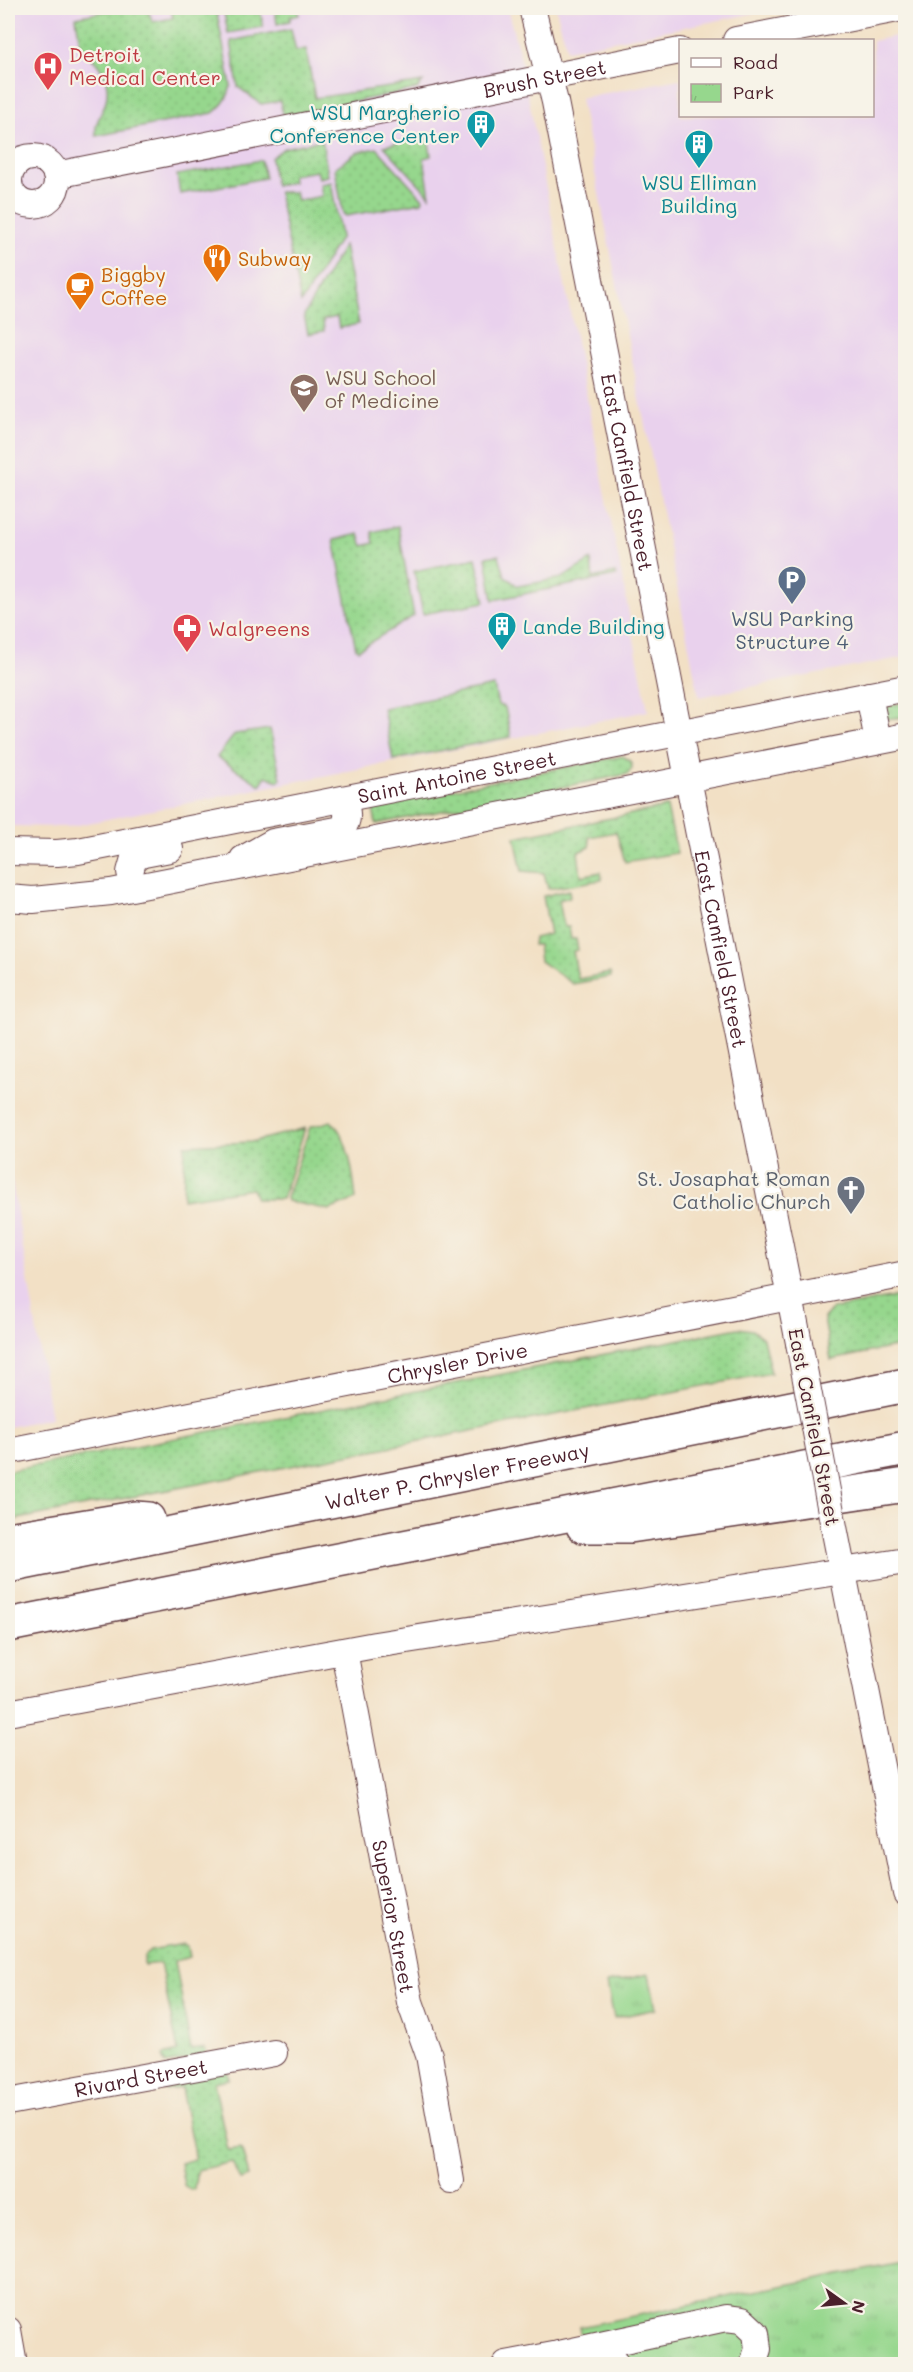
<svg xmlns="http://www.w3.org/2000/svg" width="913" height="2372" viewBox="0 0 913 2372" font-family="Mali,sans-serif">
<style>
.built{fill:#e9d1ed}
.grass{fill:url(#grass-dots);stroke:#707b5c;stroke-width:1.5}
.park{fill:url(#park-tufts);stroke:#707b5c;stroke-width:1.5}
.lines{fill:none;stroke-linecap:round;stroke-linejoin:round}
.minor-casing{stroke:#633c42;stroke-width:28}
.highway-casing{stroke:#633c42;stroke-width:36}
.minor{stroke:#fff;stroke-width:26}
.highway{stroke:#fff;stroke-width:33}
.minor-bridge-casing{stroke:#633c42;stroke-width:28;stroke-linecap:butt}
.minor-bridge{stroke:#fff;stroke-width:26}
.labels{text-anchor:middle;dominant-baseline:central;stroke-width:4.5;stroke-linejoin:round;paint-order:stroke}
.health-label{font-size:20px;fill:#be3a42;stroke:#f7f3e8;text-anchor:start}
.street-label{font-size:20px;fill:#4a1f2b;stroke:#f7f3e8}
.culture-label{font-size:20px;fill:#0d838f;stroke:#f7f3e8;text-anchor:end}
.food-label{font-size:20px;fill:#c56008;stroke:#f7f3e8;text-anchor:start}
.education-label{font-size:20px;fill:#785e54;stroke:#f7f3e8;text-anchor:start}
.service-label{font-size:20px;fill:#4e5e75;stroke:#f7f3e8}
.worship-label{font-size:20px;fill:#5b616d;stroke:#f7f3e8;text-anchor:end}
</style>
<defs>
<pattern id="grass-dots" width="8" height="8" patternUnits="userSpaceOnUse" patternTransform="scale(1.5)"><rect width="8" height="8" fill="#96d78d"/><path d="M2 2h.1M6 6h.1" fill="none" stroke="#83b87a" stroke-width="1.8" stroke-linecap="round"/></pattern>
<pattern id="park-tufts" width="24" height="20" patternUnits="userSpaceOnUse" patternTransform="scale(1.5)"><rect width="24" height="20" fill="#96d78d"/><path d="M3 7l-1-3M5 7V3M7 7l1-3M15 17l-1-3M17 17v-4M19 17l1-3" fill="none" stroke="#83b87a"/></pattern>
</defs>
<rect width="100%" height="100%" fill="#f7f3e8"/>
<filter id="ink" filterUnits="userSpaceOnUse"><feTurbulence type="fractalNoise" baseFrequency=".0167" numOctaves="2"/><feDisplacementMap in="SourceGraphic" scale="12" xChannelSelector="R" yChannelSelector="G"/><feConvolveMatrix kernelMatrix="1 2 1 2 8 2 1 2 1" color-interpolation-filters="sRGB"/></filter>
<filter id="wash" filterUnits="userSpaceOnUse"><feTurbulence type="fractalNoise" baseFrequency=".008" numOctaves="4" result="noise"/><feDisplacementMap in="SourceGraphic" scale="24" xChannelSelector="R" yChannelSelector="G"/><feGaussianBlur stdDeviation="1.35" result="paint"/><feColorMatrix in="noise" values="0 0 0 0 0 0 0 0 0 0 0 0 0 0 0 0 0 1.4 0 .05"/><feComposite in="paint" operator="in"/></filter>
<g filter="url(#wash)">
<rect width="100%" height="100%" fill="#f2e0c5"/>
<!-- built -->
<path class="built" d="M8 8H507L521 60 648 711 68 827 8 826Z
M556 8H781L567 50Z
M905 34V657L699 697 580 98 680 79V116H872L873 41Z
M8 1158 51 1418 8 1427Z"/>
<!-- grass -->
<path class="grass" d="M121 8H147L153 22 173 18 171 8H216L231 86C228 98 223 105 213 113L96 136C94 122 101 117 105 104 112 83 101 61 81 51L76 17Z
M223 8H260L263 27 228 33Z
M297 8 299 15 290 17V21L277 24 275 9Z
M291 29 296 51 306 49 315 98 423 82 417 89 283 116 280 101 261 104 238 87 231 41Z
M428 136 431 156 424 158 430 196 384 146Z
M322 140 328 176 319 178 317 171 292 175 293 182 275 186 271 158 284 148Z
M377 148 423 199 422 202 346 216 343 214 335 168 357 152Z
M261 160 265 178 180 194 177 175Z
M331 182 341 237 301 303 278 192H295L297 201 322 196 320 184Z
M344 245 359 324 339 328 337 317 323 320 324 331 308 334 304 315Z
M398 526 414 616 358 650 356 649 334 540 359 534 363 546 374 543 372 532Z
M499 555 505 576 518 586 562 578 591 560 593 578 615 573 616 576 493 600 486 557Z
M476 558 485 602 423 614 414 571Z
M494 686 498 705 505 707 511 737 393 760 383 708Z
M905 702V717L885 719V707Z
M270 729 281 779 278 781 266 776 260 785 217 757 235 734Z
M623 756 631 762 632 768 628 774 376 824 372 805Z
M667 807 677 853 625 862 616 832 589 837 590 847 578 852 581 876 601 872 602 880 548 889 544 873 522 871 515 837Z
M569 890 570 897 559 900 564 927H569L571 939H576L578 950 573 951 578 979 610 973 611 977 573 984 540 961 538 945H533L534 938 550 934 543 896Z
M331 1121C348 1134 354 1179 356 1199L329 1210 287 1201 286 1198 310 1127Z
M305 1128 282 1199H256L252 1189 183 1199 185 1145 251 1142Z
M905 1295V1345L831 1360 824 1318 832 1309Z
M738 1328 752 1330 763 1338 771 1373 8 1521V1471Z
M184 1944 188 1947 190 1957 175 1961 191 2050 205 2048 207 2056 165 2064 163 2055 178 2051 160 1963 144 1965V1956L150 1950Z
M227 2070 229 2079 214 2082 228 2150 241 2148 248 2171V2177L240 2180 232 2162 197 2170 194 2189 190 2190 184 2185 180 2163 195 2159 181 2088 165 2090 163 2083Z"/>
<!-- park -->
<path class="park" d="M649 1974 656 2009 614 2018 607 1983Z
M905 2261V2364H586L579 2327Z"/>
</g>
<g filter="url(#ink)">
<g class="lines">
<!-- minor casing -->
<g class="minor-casing">
<g id="minor">
<path id="s1" d="M532 8 555 102 799 1343"/>
<path d="M736 40 903 8"/>
<circle cx="33" cy="181" r="24"/>
<path id="s2" d="M56 175 680 51"/>
<path d="M869 695 878 741"/>
<path id="s3" d="M8 852 57 853 78 851 906 688"/>
<path d="M243 859 273 842 342 829C350 819 347 811 344 799"/>
<path d="M134 887 130 872 134 858 144 854 170 849"/>
<path d="M8 898 33 900 111 892 906 736"/>
<path id="s4" d="M8 1451 906 1274"/>
<path d="M833 1522 906 1893"/>
<path id="s5" d="M344 1651 410 2002 429 2055 451 2181"/>
<path d="M8 1713 375 1645 906 1561"/>
<path id="s6" d="M8 2102 274 2053"/>
<path d="M8 2330 14 2364"/>
<path d="M506 2364 559 2354"/>
<path d="M616 2364 559 2354 726 2318 742 2320 756 2333 758 2349 753 2364"/>
</g>
</g>
<!-- highway casing -->
<g class="highway-casing">
<g id="highway">
<path d="M583 1526H630L906 1485"/>
<path d="M8 1539 135 1518 148 1519"/>
<path id="s7" d="M8 1566 906 1385"/>
<path d="M8 1625 906 1448"/>
</g>
</g>
<!-- minor -->
<use href="#minor" class="minor"/>
<!-- highway -->
<use href="#highway" class="highway"/>
<!-- minor-bridge casing -->
<g class="minor-bridge-casing">
<path id="minor-bridge" d="M799 1343 833 1522"/>
</g>
<!-- minor-bridge -->
<use href="#minor-bridge" class="minor-bridge"/>
</g>
</g>
<!-- icons -->
<defs>
<g id="hospital-pin" transform="scale(1.5)"><path d="M0 17L-7.5 6A9.5 9.5 0 1 1 7.5 6Z" fill="#e0444e" stroke="#f7f3e8"/><path d="M-5-5h3v3.5h4V-5h3V5h-3V1.5h-4V5h-3Z" fill="#fff"/></g>
<g id="building-pin" transform="scale(1.5)"><path d="M0 17L-7.5 6A9.5 9.5 0 1 1 7.5 6Z" fill="#0f9aa8" stroke="#f7f3e8"/><path d="M-4-6H4V6H1V3H-1V6H-4ZM-2.5-4.3h1.7v1.8h-1.7ZM.8-4.3h1.7v1.8H.8ZM-2.5-1h1.7V.8h-1.7ZM.8-1h1.7V.8H.8Z" fill="#fff"/></g>
<g id="restaurant-pin" transform="scale(1.5)"><path d="M0 17L-7.5 6A9.5 9.5 0 1 1 7.5 6Z" fill="#e8710a" stroke="#f7f3e8"/><path d="M-5-6h1v4h1v-4h1v4h1v-4h1v5L-1.5 .5V6h-2V.5L-5-1ZM5-6V6H3V1.5H1.5Q1.5-4 5-6Z" fill="#fff"/></g>
<g id="cafe-pin" transform="scale(1.5)"><path d="M0 17L-7.5 6A9.5 9.5 0 1 1 7.5 6Z" fill="#e8710a" stroke="#f7f3e8"/><path d="M-5.5-4.5H6V0H3Q3 3.5 0 3.5H-2.5Q-5.5 3.5-5.5 0ZM3-3.2v2h1.7v-2ZM-6 4.5H4V6H-6Z" fill="#fff"/></g>
<g id="university-pin" transform="scale(1.5)"><path d="M0 17L-7.5 6A9.5 9.5 0 1 1 7.5 6Z" fill="#8d6e63" stroke="#f7f3e8"/><path d="M0-5L7-2L0 1L-7-2ZM-4 1L0 2.5L4 1V4Q0 6-4 4Z" fill="#fff"/></g>
<g id="parking-pin" transform="scale(1.5)"><path d="M0 17L-7.5 6A9.5 9.5 0 1 1 7.5 6Z" fill="#5c6f8a" stroke="#f7f3e8"/><path d="M-3.5-5.5H1a3.5 3.5 0 0 1 0 7H-1V5.5H-3.5ZM-1-3.4V-.6H.8a1.4 1.4 0 0 0 0-2.8Z" fill="#fff"/></g>
<g id="pharmacy-pin" transform="scale(1.5)"><path d="M0 17L-7.5 6A9.5 9.5 0 1 1 7.5 6Z" fill="#e0444e" stroke="#f7f3e8"/><path d="M-2-6h4v4h4v4h-4v4h-4v-4h-4v-4h4Z" fill="#fff"/></g>
<g id="church-pin" transform="scale(1.5)"><path d="M0 17L-7.5 6A9.5 9.5 0 1 1 7.5 6Z" fill="#6b7280" stroke="#f7f3e8"/><path d="M-1.2-6h2.4v3.5h3.3v2.4h-3.3V6h-2.4V-.1h-3.3v-2.4h3.3Z" fill="#fff"/></g>
</defs>
<g fill-rule="evenodd">
<use href="#hospital-pin" x="48" y="66"/>
<use href="#building-pin" x="481" y="124"/>
<use href="#building-pin" x="699" y="144"/>
<use href="#restaurant-pin" x="217" y="258"/>
<use href="#cafe-pin" x="80" y="286"/>
<use href="#university-pin" x="304" y="388"/>
<use href="#parking-pin" x="792" y="580"/>
<use href="#building-pin" x="502" y="626"/>
<use href="#pharmacy-pin" x="187" y="628"/>
<use href="#church-pin" x="851" y="1190"/>
</g>
<g class="labels">
<!-- health labels -->
<g class="health-label">
<text x="69" y="54">Detroit<tspan x="69" dy="23">Medical Center</tspan></text>
<text x="208" y="628">Walgreens</text>
</g>
<!-- street labels -->
<g class="street-label">
<text stroke="none"><textPath href="#s2" startOffset="498">Brush Street</textPath></text>
<text stroke="none"><textPath href="#s1" startOffset="474">East Canfield Street</textPath></text>
<text stroke="none"><textPath href="#s3" startOffset="456">Saint Antoine Street</textPath></text>
<text stroke="none"><textPath href="#s1" startOffset="960">East Canfield Street</textPath></text>
<text stroke="none"><textPath href="#s4" startOffset="458">Chrysler Drive</textPath></text>
<text transform="translate(815 1427) rotate(79)">East Canfield Street</text>
<text stroke="none"><textPath href="#s7" startOffset="458">Walter P. Chrysler Freeway</textPath></text>
<text stroke="none"><textPath href="#s5" startOffset="270">Superior Street</textPath></text>
<text stroke="none"><textPath href="#s6" startOffset="135">Rivard Street</textPath></text>
</g>
<!-- culture labels -->
<g class="culture-label">
<text x="460" y="112">WSU Margherio<tspan x="460" dy="23">Conference Center</tspan></text>
<text x="699" y="182" text-anchor="middle">WSU Elliman<tspan x="699" dy="23">Building</tspan></text>
<text x="523" y="626" text-anchor="start">Lande Building</text>
</g>
<!-- food labels -->
<g class="food-label">
<text x="238" y="258">Subway</text>
<text x="101" y="274">Biggby<tspan x="101" dy="23">Coffee</tspan></text>
</g>
<!-- education labels -->
<g class="education-label">
<text x="325" y="377">WSU School<tspan x="325" dy="23">of Medicine</tspan></text>
</g>
<!-- service labels -->
<g class="service-label">
<text x="792" y="618">WSU Parking<tspan x="792" dy="23">Structure 4</tspan></text>
</g>
<!-- worship labels -->
<g class="worship-label">
<text x="830" y="1178">St. Josaphat Roman<tspan x="830" dy="23">Catholic Church</tspan></text>
</g>
</g>
<!-- margin -->
<rect width="913" height="2372" fill="none" stroke="#f7f3e8" stroke-width="30"/>
<!-- legend -->
<rect x="679" y="39" width="195" height="78" fill="#f7f3e8" stroke="#b29e9c" stroke-width="1.5"/>
<rect x="691" y="58" width="30" height="9" fill="#ffffff" stroke="#b29e9c" stroke-width="1.5"/>
<text x="733" y="69" font-size="18" fill="#4a1f2b">Road</text>
<rect x="691" y="84" width="30" height="18" fill="url(#park-tufts)" stroke="#b29e9c" stroke-width="1.5"/>
<text x="733" y="99" font-size="18" fill="#4a1f2b">Park</text>
<!-- north arrow -->
<g transform="translate(844 2303) rotate(105)" stroke="#f7f3e8" stroke-width="4.5" paint-order="stroke">
<path d="M0-4.5L10 22L0 15L-10 22Z" fill="#4a1f2b"/>
<text y="-9" font-size="16" font-weight="bold" text-anchor="middle" fill="#4a1f2b">N</text>
</g>
</svg>
